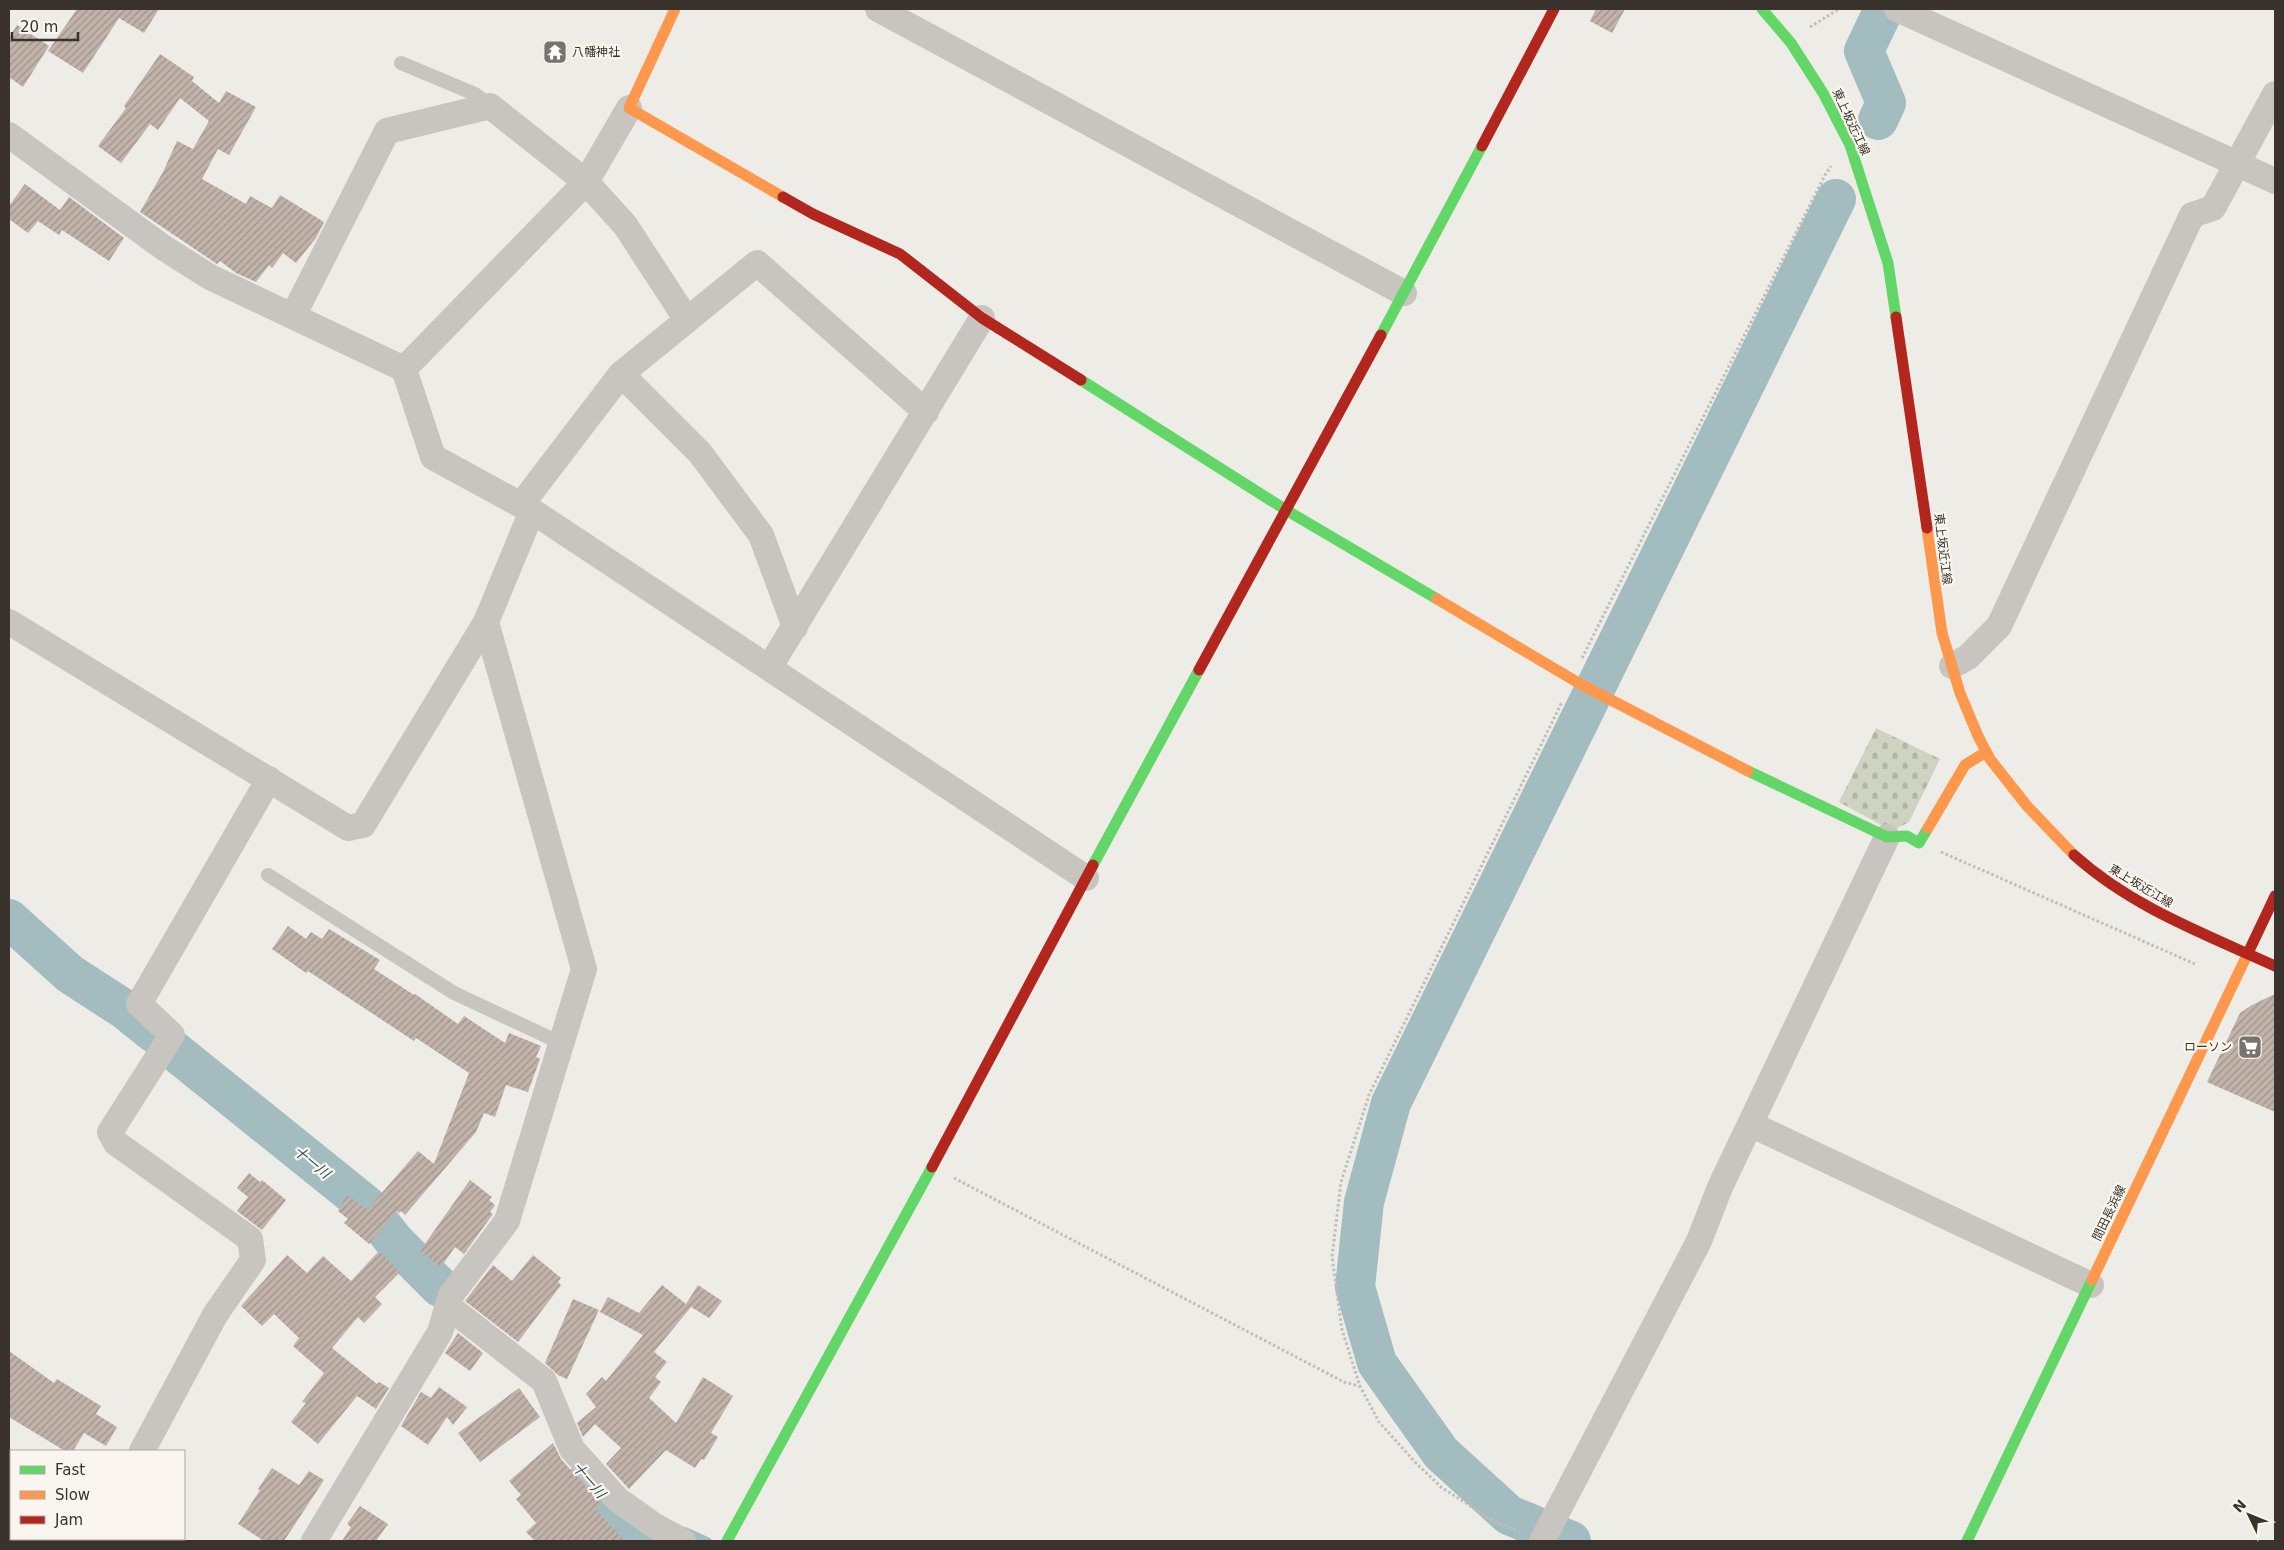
<svg xmlns="http://www.w3.org/2000/svg" width="2284" height="1550" viewBox="0 0 2284 1550" font-family="'DejaVu Sans','Noto Sans JP',sans-serif">
<style>
.cemetery{fill:url(#cemetery-stones)}
.lines{fill:none;stroke-linecap:round;stroke-linejoin:round}
.stream{stroke:#a3bcbf;stroke-width:7}
.river{stroke:#a3bcbf;stroke-width:40}
.building{fill:url(#building-hatch)}
.path{stroke:#c1bdb7;stroke-width:3;stroke-dasharray:2.5 2.5;stroke-linecap:butt}
.lane{stroke:#c8c4bf;stroke-width:14}
.street{stroke:#c8c4bf;stroke-width:26}
.fast{stroke:#63d668;stroke-width:11}
.slow{stroke:#ff974d;stroke-width:11}
.jam{stroke:#b3261e;stroke-width:11}
.labels{text-anchor:middle;dominant-baseline:central;stroke-width:4.5;stroke-linejoin:round;paint-order:stroke}
.poi-label{font-size:12px;fill:#3a322c;stroke:#faf6ef;text-anchor:start}
.street-label{font-size:12px;fill:#3a322c;stroke:#faf6ef}
.water-label{font-size:14px;font-style:italic;fill:#244f59;stroke:#faf6ef}
</style>
<defs>
<pattern id="cemetery-stones" width="16" height="16" patternUnits="userSpaceOnUse" patternTransform="scale(1.25)"><rect width="16" height="16" fill="#ced4c1"/><path d="M2 7V4a2 2 0 0 1 4 0v3zM10 15v-3a2 2 0 0 1 4 0v3z" fill="#b2b6a6"/></pattern>
<pattern id="building-hatch" width="6" height="6" patternUnits="userSpaceOnUse" patternTransform="scale(1.25)"><rect width="6" height="6" fill="#c1b3a9"/><path d="M-1 1l2-2M0 6l6-6M5 7l2-2" fill="none" stroke="#9e928a"/></pattern>
</defs>
<rect width="100%" height="100%" fill="#eeece6"/>
<!-- cemetery -->
<path class="cemetery" d="M1876 728 1940 759 1909 822 1892 831 1839 802Z"/>
<g class="lines">
<!-- stream -->
<path class="stream" d="M686 1531 708 1541"/>
<!-- river -->
<path class="river" d="M1878 120 1886 103 1864 51 1884 9
M9 919 70 974 124 1009 154 1033
M172 1049 366 1205 395 1242 440 1287
M587 1481 623 1518 637 1541
M1571 1541 1509 1515 1441 1453 1377 1363 1355 1287 1364 1202 1391 1103 1836 199"/>
</g>
<!-- building -->
<path class="building" d="M77 9H159L144 33 119 18 83 73 48 51Z
M1596 9H1625L1612 33 1590 21Z
M17 25 49 46 23 87 9 77V38Z
M160 54 194 77 192 81 219 103 226 91 256 107 229 155 218 149 202 179 246 204 250 196 272 208 280 195 324 222 316 238 296 263 283 253 272 268 269 265 256 282 236 273 220 261 217 264 140 212 163 172 177 141 193 149 209 121 180 98 158 130 150 124 121 163 98 146 126 108 124 106Z
M25 184 60 210 69 197 124 238 109 261 62 230 59 235 38 221 28 233 9 219V206Z
M288 926 306 939 311 932 322 939 329 929 380 960 374 969 414 995 415 994 458 1024 464 1016 505 1043 509 1033 541 1046 536 1057 540 1059 528 1092 506 1085 495 1117 484 1113 476 1132 405 1215 401 1211 399 1213 397 1211 369 1244 344 1223 348 1219 338 1211 347 1195 367 1210 418 1151 434 1164 469 1073 416 1038 414 1041 308 971 306 973 272 949Z
M2275 994V1112L2207 1082 2240 1013 2252 1005Z
M249 1173 260 1182 262 1180 286 1200 262 1230 237 1211 248 1197 237 1188Z
M470 1180 492 1197 489 1200 495 1205 490 1212 493 1214 464 1254 455 1247 441 1267 420 1251Z
M379 1251 400 1272 375 1297 382 1304 364 1323 358 1317 332 1348 377 1384 379 1382 389 1388 376 1409 357 1396 318 1444 291 1422 306 1403 302 1402 324 1373 293 1346 299 1338 274 1314 262 1326 241 1306 287 1255 307 1273 323 1256 351 1281Z
M533 1255 561 1278 558 1282 561 1285 518 1342 465 1301 493 1265 512 1281Z
M662 1285 686 1304 698 1285 722 1301 709 1318 688 1305 691 1307 654 1352 667 1362 655 1377 661 1382 649 1398 676 1423 703 1377 733 1396 711 1433 718 1437 704 1460 701 1459 695 1468 666 1450 629 1489 606 1464 621 1448 595 1424 583 1437 577 1423 596 1407 586 1394 602 1377 606 1381 643 1335 600 1312 608 1297 639 1313Z
M573 1299 599 1310 567 1379 558 1375 545 1363Z
M458 1333 483 1353 470 1371 445 1353Z
M9 1351 54 1383 57 1379 101 1406 96 1414 117 1427 106 1446 84 1433 73 1451H65L9 1417Z
M439 1387 467 1407 453 1425 447 1417 428 1445 401 1426 421 1392 431 1398Z
M519 1388 540 1417 480 1462 458 1433Z
M553 1443 561 1459 601 1504 595 1509 625 1541H535L526 1532 536 1523 516 1499 521 1495 509 1481Z
M272 1468 299 1485 309 1471 324 1480 284 1541H264L238 1524 260 1490 258 1489Z
M360 1506 388 1524 376 1541H342L351 1527 347 1524Z"/>
<g class="lines">
<!-- path -->
<path class="path" d="M1810 27 1839 9
M1582 658 1825 175 1831 166
M1941 852 2195 964
M954 1178 1344 1382 1359 1386
M1520 1532 1492 1520 1441 1487 1415 1462 1379 1422 1360 1386 1342 1330 1332 1257 1341 1182 1369 1095 1562 702"/>
<!-- lane -->
<path class="lane" d="M401 63 475 94 490 106
M268 875 454 993 563 1044"/>
<!-- street -->
<path class="street" d="M878 9 1404 293
M1897 9 2275 181
M9 135 164 248 210 277 404 369 586 182 629 108
M293 316 387 131 490 106 586 182 625 225 687 320
M621 374 700 453 761 535 795 627
M521 505 621 374 757 263 926 412
M532 511 1086 878
M9 622 348 828 363 825 486 622 532 511 433 457 404 369
M1952 666 1968 657 1999 626 2192 215 2213 208 2275 94
M769 668 982 318
M1750 1124 2091 1285
M449 1307 544 1381 572 1449 617 1499 655 1526 683 1541
M142 1451 215 1315 253 1260 250 1239 116 1143 110 1132 172 1035 139 1004 269 779
M9 1472 11 1473
M122 1539 126 1541
M41 1541 42 1539
M314 1541 440 1332 451 1295 507 1221 584 969 486 622
M1542 1541 1699 1241 1720 1187 1887 837"/>
<!-- fast -->
<path class="fast" d="M1762 9 1791 43 1823 93 1850 145 1888 263 1896 317
M1381 335 1482 146
M1081 380 1286 510 1437 599
M1748 771 1887 837 1907 836 1919 843 1928 828
M1093 865 1199 670
M727 1541 932 1167
M1967 1541 2092 1280"/>
<!-- slow -->
<path class="slow" d="M675 9 629 108 783 197
M1927 528 1942 633 1960 693 1978 736 1990 759 2027 806 2074 855
M1437 599 1582 685 1748 771
M1928 828 1965 765 1986 752
M2092 1280 2248 953"/>
<!-- jam -->
<path class="jam" d="M1482 146 1554 9
M783 197 813 214 900 254 982 318 1081 380
M1896 317 1927 528
M1199 670 1381 335
M2074 855C2133 908 2205 934 2275 966
M2248 953 2275 896
M932 1167 1093 865"/>
</g>
<!-- icons -->
<defs>
<g id="temple-square" transform="scale(1.25)"><rect x="-9" y="-9" width="18" height="18" rx="4" fill="#79736d" stroke="#faf6ef"/><path d="M0-6L5-2H3V0L6.5 2.5H4V6H1.5V3h-3V6H-4V2.5H-6.5L-3 0V-2H-5Z" fill="#fff"/></g>
<g id="supermarket-square" transform="scale(1.25)"><rect x="-9" y="-9" width="18" height="18" rx="4" fill="#79736d" stroke="#faf6ef"/><path d="M-6-5.5h2.5l.6 2H6L4.5 2H-2.5L-4.4-4H-6ZM-1.5 3.2a1.3 1.3 0 1 0 .1 0ZM3 3.2a1.3 1.3 0 1 0 .1 0Z" fill="#fff"/></g>
</defs>
<g fill-rule="evenodd">
<use href="#temple-square" x="555" y="52"/>
<use href="#supermarket-square" x="2250" y="1047"/>
</g>
<g class="labels">
<!-- poi labels -->
<g class="poi-label">
<text x="572" y="52">八幡神社</text>
<text x="2232" y="1047" text-anchor="end">ローソン</text>
</g>
<!-- street labels -->
<g class="street-label">
<text transform="translate(1851 122) rotate(65)">東上坂近江線</text>
<text transform="translate(1943 549) rotate(83)">東上坂近江線</text>
<text transform="translate(2141 886) rotate(31)">東上坂近江線</text>
<text transform="translate(2109 1213) rotate(-64)">間田長浜線</text>
</g>
<!-- water labels -->
<g class="water-label">
<text transform="translate(312 1162) rotate(39)">十一川</text>
<text transform="translate(589 1480) rotate(49)">十一川</text>
</g>
</g>
<!-- border -->
<rect width="2284" height="1550" fill="none" stroke="#3a322c" stroke-width="20"/>
<!-- legend -->
<rect x="10" y="1450" width="175" height="90" fill="#faf6ef" stroke="#ada8a1"/>
<rect x="20" y="1466" width="25" height="8" fill="#63d668" stroke="#ada8a1"/>
<text x="55" y="1475" font-size="15" fill="#3a322c">Fast</text>
<rect x="20" y="1491" width="25" height="8" fill="#ff974d" stroke="#ada8a1"/>
<text x="55" y="1500" font-size="15" fill="#3a322c">Slow</text>
<rect x="20" y="1516" width="25" height="8" fill="#b3261e" stroke="#ada8a1"/>
<text x="55" y="1525" font-size="15" fill="#3a322c">Jam</text>
<!-- north arrow -->
<g transform="translate(2249 1515) rotate(313)" stroke="#faf6ef" stroke-width="4" paint-order="stroke">
<path d="M0-4L9 19L0 12L-9 19Z" fill="#3a322c"/>
<text y="-8" font-size="14" font-weight="bold" text-anchor="middle" fill="#3a322c">N</text>
</g>
<!-- scale -->
<path d="M12 32v8h66v-8" fill="none" stroke="#3a322c" stroke-width="2.5"/>
<text x="20" y="32" font-size="15" fill="#3a322c" stroke="#faf6ef" stroke-width="4" paint-order="stroke">20 m</text>
</svg>
